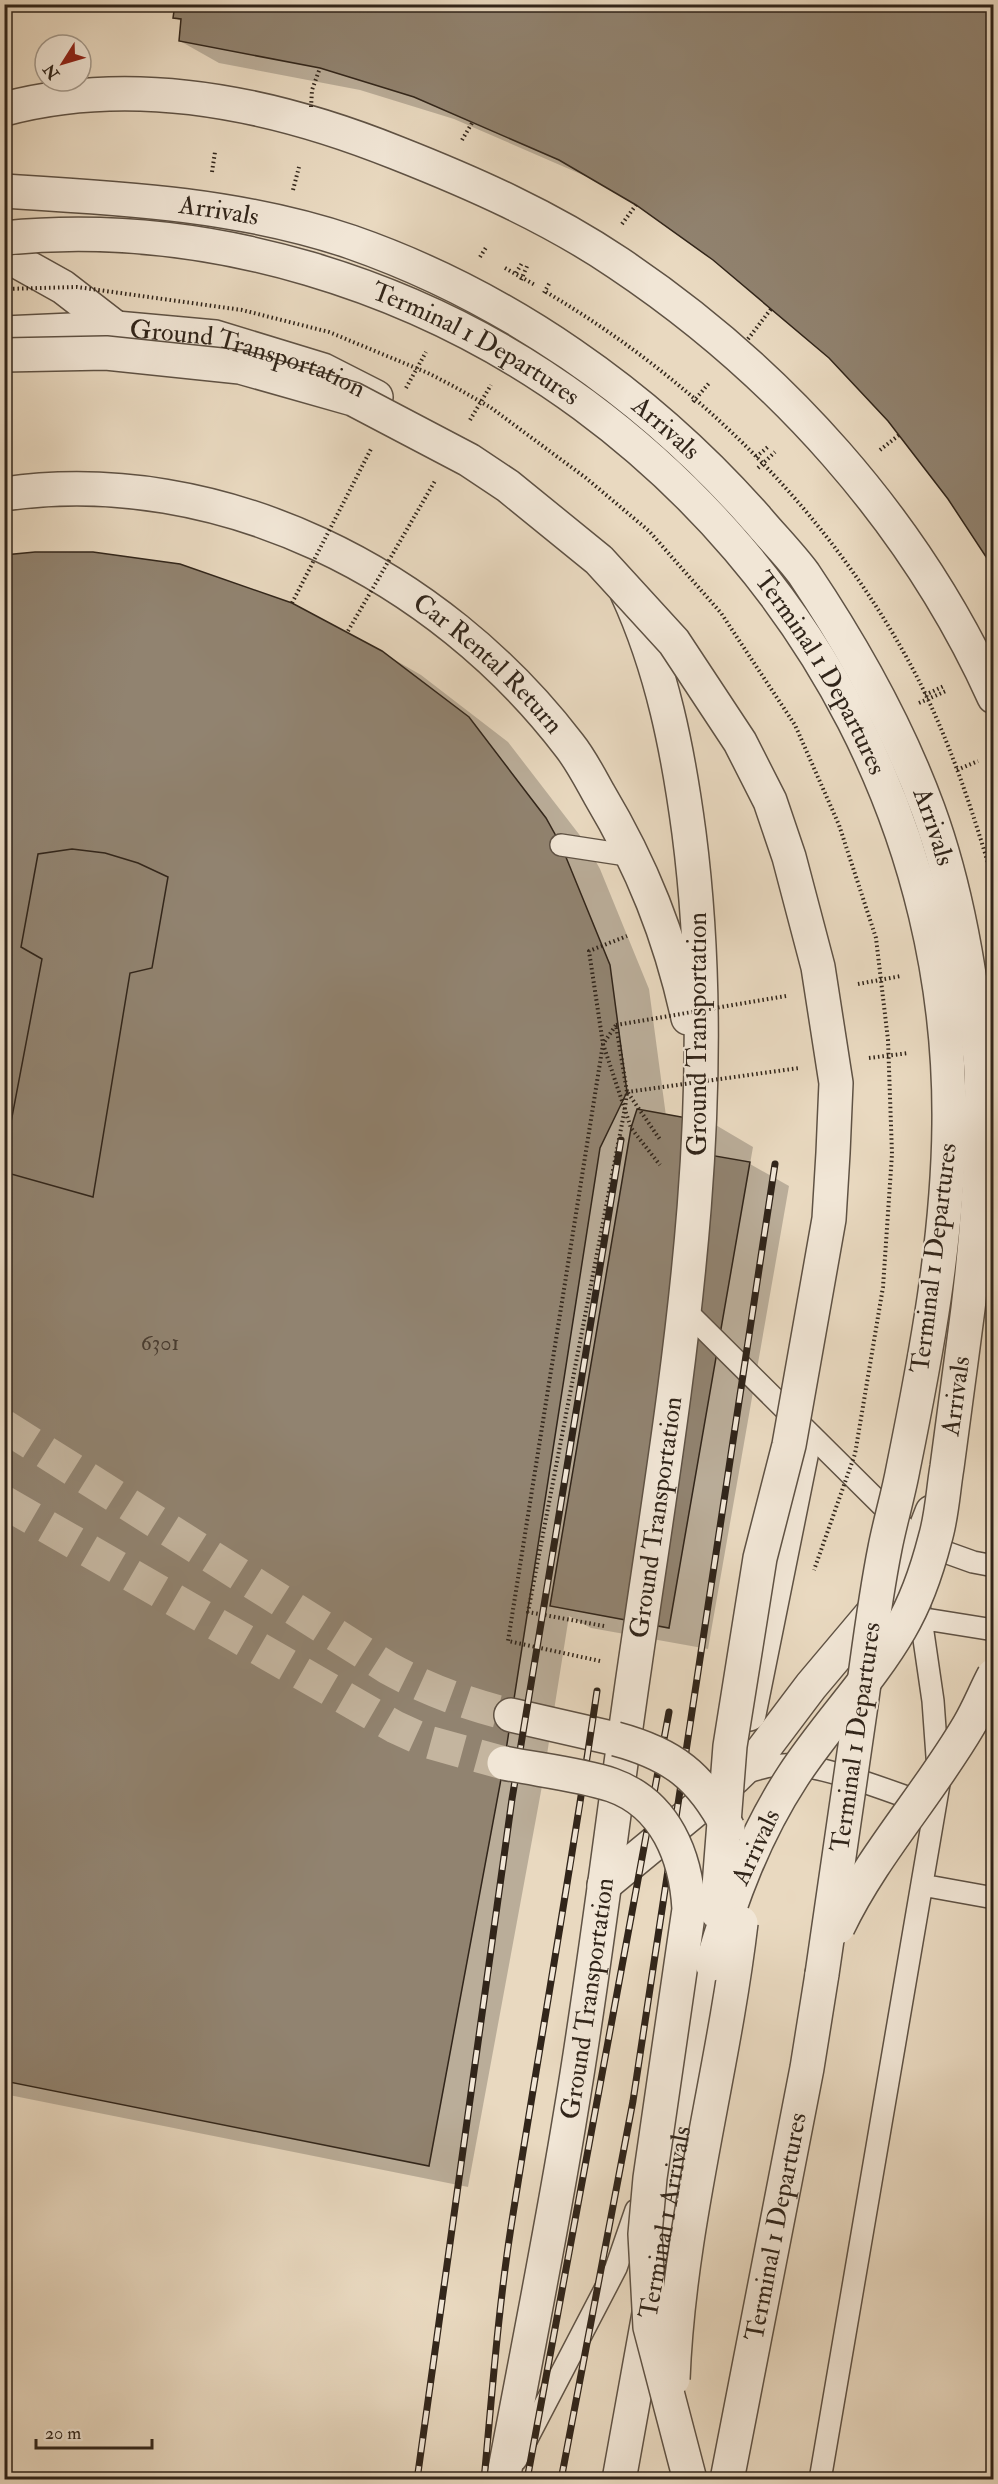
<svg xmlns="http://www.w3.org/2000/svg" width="998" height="2484" viewBox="0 0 998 2484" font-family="'IM FELL Double Pica',serif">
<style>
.shadow{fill:#0003}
.building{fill:#918370;stroke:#31251a;stroke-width:1.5}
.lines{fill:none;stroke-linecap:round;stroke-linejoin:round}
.minor-tunnel{stroke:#c4b59f;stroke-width:33;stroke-dasharray:33 16;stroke-linecap:butt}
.service-casing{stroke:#5f5244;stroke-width:24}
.minor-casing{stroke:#5f5244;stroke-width:36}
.path{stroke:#31251a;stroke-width:4;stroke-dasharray:1.5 3;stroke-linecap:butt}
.service{stroke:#f1e6d6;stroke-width:21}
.minor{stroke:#f1e6d6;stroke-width:33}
.rail-casing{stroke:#31251a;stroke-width:7}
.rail{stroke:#f1e6d6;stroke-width:4.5;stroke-dasharray:14;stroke-linecap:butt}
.minor-bridge-casing{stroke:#5f5244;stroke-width:36;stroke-linecap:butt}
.path-bridge{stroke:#31251a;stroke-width:4;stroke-dasharray:1.5 3;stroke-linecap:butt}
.minor-bridge{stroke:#f1e6d6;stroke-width:33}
.labels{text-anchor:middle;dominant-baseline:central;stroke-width:4.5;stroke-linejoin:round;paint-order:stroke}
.number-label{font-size:22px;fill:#493c30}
.street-label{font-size:26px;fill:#31251a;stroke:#f1e6d6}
</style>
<rect width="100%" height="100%" fill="#e9d9c0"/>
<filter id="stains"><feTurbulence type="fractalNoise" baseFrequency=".00333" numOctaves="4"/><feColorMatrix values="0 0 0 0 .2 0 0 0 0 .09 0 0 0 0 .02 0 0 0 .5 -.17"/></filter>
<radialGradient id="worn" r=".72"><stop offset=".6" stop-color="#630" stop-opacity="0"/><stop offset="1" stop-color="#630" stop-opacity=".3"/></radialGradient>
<!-- shadow -->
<path class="shadow" d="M994 4V569L950 498 889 420 830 357 714 258 638 204 599 182 454 119 360 90 219 63 180 41 183 22 175 18Z
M4 557 381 652 421 675 508 742 585 842 600 869 649 989 666 1116 714 1124 753 1147 750 1164 789 1186 708 1649 591 1628 569 1616 542 1786 468 2187 4 2094Z"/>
<!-- building -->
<path class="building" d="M175 4H994V569L948 499 888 421 829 358 713 260 636 205 559 160 414 97 320 68 179 41 181 19 173 18Z
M35 552H93L180 564 292 603 382 651 469 717 546 818 561 845 610 965 627 1092 600 1148 504 1763 429 2166 4 2081V555Z
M72 849 105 853 138 863 168 877 152 968 130 973 93 1197 4 1172V1159L42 959 21 947 38 854Z
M637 1109 715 1123 709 1155 750 1162 669 1628 550 1606 631 1128Z"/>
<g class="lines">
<!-- minor-tunnel -->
<path class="minor-tunnel" d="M4 1426 388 1668C428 1690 467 1704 511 1715
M4 1502 395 1727 428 1742 504 1763"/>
<!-- service casing -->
<g class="service-casing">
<path id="service" d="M561 845 633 856
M685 1310 920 1543 973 1562 994 1566
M919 1618 994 1630
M742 1774C758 1768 775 1764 792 1765 831 1767 896 1794 935 1807
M922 1885 994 1898
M516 2460 616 2268 636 2210
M820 2480 939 1784 933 1701 918 1598"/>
</g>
<!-- minor casing -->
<g class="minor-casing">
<g id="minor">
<path d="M4 109C135 74 275 104 397 153 473 183 550 217 618 263 778 370 914 520 994 697"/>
<path d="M4 254 63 287 116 328"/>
<path id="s1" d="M4 333 116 328 215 337 323 370 376 397"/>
<path id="s2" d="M4 494C221 463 439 575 569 745 581 760 590 778 599 794 642 866 670 936 688 1018"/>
<path d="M749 1714 803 1446"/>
<path d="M511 1715 616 1739"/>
<path d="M604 1885 735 1777 762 1751 811 1686 891 1591 920 1543 932 1512"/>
<path id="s3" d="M503 2480C526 2357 551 2234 571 2111 596 1963 613 1813 635 1664 675 1388 725 1112 689 833 678 750 662 669 627 593"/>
<path id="s4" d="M619 2480 712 1964"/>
<path id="s5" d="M727 2480 807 2068 822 1974"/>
</g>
</g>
<!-- path -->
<path class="path" d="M462 140 472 123
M212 172 215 152
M622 224 636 205
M516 273 522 263
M521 280 528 264
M880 450 899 435
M756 457 769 446
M758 468 775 452
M925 695 944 686
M919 703 946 691
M628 1093 661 1141
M604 1626 528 1612 625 1108 627 1092 616 1025 603 1044 631 1128 660 1165
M600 1661 508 1641 603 1044 589 951 627 936"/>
<!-- service -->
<use href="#service" class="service"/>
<!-- minor -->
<use href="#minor" class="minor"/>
<!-- rail casing -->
<g class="rail-casing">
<path id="rail" d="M417 2480 512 1799 621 1140
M484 2480C492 2395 498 2311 511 2227 539 2048 571 1870 597 1691
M527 2480 669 1712
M561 2480 633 2101 775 1164"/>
</g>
<!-- rail -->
<use href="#rail" class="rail"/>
<!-- minor-bridge casing -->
<g class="minor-bridge-casing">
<g id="minor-bridge">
<path id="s6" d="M4 191C121 198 239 204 351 242 506 296 648 395 757 519 772 537 790 555 804 574 853 647 898 727 928 809 957 888 971 975 980 1058 983 1082 981 1106 981 1130 980 1204 973 1275 963 1347 958 1387 952 1427 947 1467 943 1491 942 1516 935 1539 927 1570 916 1602 900 1629 870 1681 826 1725 793 1776 755 1834 731 1898 712 1964"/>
<path id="s7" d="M4 238C208 218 420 284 584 405 813 574 952 837 949 1124 948 1239 926 1356 903 1469 898 1496 890 1522 885 1548 875 1598 869 1648 862 1698 849 1790 835 1882 822 1974"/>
<path d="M4 355 106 353 240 367 353 399 469 460 508 486 599 560 674 642 740 742 770 801 789 857 818 967 836 1083 833 1153 829 1219 789 1445 760 1558 730 1746 717 1912"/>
<path d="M616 1739C672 1754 701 1776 728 1828"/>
<path d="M504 1763C538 1770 579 1774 612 1785 666 1804 686 1857 689 1909L650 2178 645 2234 650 2327 690 2480"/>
<path d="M838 1927C873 1854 928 1795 969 1725 978 1710 985 1692 994 1675"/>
<path d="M673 2379C679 2225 723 2075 741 1923"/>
</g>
</g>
<!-- path-bridge -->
<path class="path-bridge" d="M311 107 312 90 320 68
M293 190 299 167
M480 257 487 246
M505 268 535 285
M4 289 77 287 242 310 329 332 428 373 453 386 490 407 586 478 649 531 721 613 795 725 839 825 876 938 888 1040 892 1154 883 1287 855 1454 814 1570
M546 292C700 383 833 516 916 675 950 741 973 812 994 883
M544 293 550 282
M748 339 771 309
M406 388 426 352
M693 402 710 382
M470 420 491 385
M292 603 371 449
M348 631 435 481
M957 770 978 761
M858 984 901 976
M616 1025 786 996
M869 1058 909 1053
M627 1092 799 1068"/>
<!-- minor-bridge -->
<use href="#minor-bridge" class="minor-bridge"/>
</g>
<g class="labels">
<!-- number labels -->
<g class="number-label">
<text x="160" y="1343">6301</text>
</g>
<!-- street labels -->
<g class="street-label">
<text stroke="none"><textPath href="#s6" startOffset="216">Arrivals</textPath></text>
<text stroke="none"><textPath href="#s7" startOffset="492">Terminal 1 Departures</textPath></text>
<text stroke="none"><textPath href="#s1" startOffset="248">Ground Transportation</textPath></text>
<text stroke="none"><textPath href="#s6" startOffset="720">Arrivals</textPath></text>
<text stroke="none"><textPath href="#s2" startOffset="532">Car Rental Return</textPath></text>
<text stroke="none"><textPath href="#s7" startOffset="978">Terminal 1 Departures</textPath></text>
<text stroke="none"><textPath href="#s6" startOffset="1206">Arrivals</textPath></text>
<text transform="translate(698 1034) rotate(-90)">Ground Transportation</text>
<text transform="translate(934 1258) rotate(-83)">Terminal 1 Departures</text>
<text transform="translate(956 1396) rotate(-82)">Arrivals</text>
<text stroke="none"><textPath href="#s3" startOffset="975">Ground Transportation</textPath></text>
<text transform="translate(856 1737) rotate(-82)">Terminal 1 Departures</text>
<text transform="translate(756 1847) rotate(-65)">Arrivals</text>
<text stroke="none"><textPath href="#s3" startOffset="489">Ground Transportation</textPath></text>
<text stroke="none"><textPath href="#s4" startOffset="262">Terminal 1 Arrivals</textPath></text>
<text stroke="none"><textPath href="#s5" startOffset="258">Terminal 1 Departures</textPath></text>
</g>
</g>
<!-- margin -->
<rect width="998" height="2484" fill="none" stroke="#e9d9c0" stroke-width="24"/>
<rect x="6" y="6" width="986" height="2472" fill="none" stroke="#31251a" stroke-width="3"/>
<rect x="12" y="12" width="974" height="2460" fill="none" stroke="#31251a" stroke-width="1.5"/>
<!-- north arrow -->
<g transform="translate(63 63) rotate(233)"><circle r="28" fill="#f1e6d6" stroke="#a4998b" stroke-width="1.5"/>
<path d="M0-4.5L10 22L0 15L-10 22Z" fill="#8f2418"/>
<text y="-9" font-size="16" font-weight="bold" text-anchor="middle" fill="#31251a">N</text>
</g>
<!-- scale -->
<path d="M36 2439v9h116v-9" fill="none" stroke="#31251a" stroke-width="3"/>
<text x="45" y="2439" font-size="18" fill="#31251a" stroke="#f1e6d6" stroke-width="4.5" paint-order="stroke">20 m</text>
<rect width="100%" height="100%" filter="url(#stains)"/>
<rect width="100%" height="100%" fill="url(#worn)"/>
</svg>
